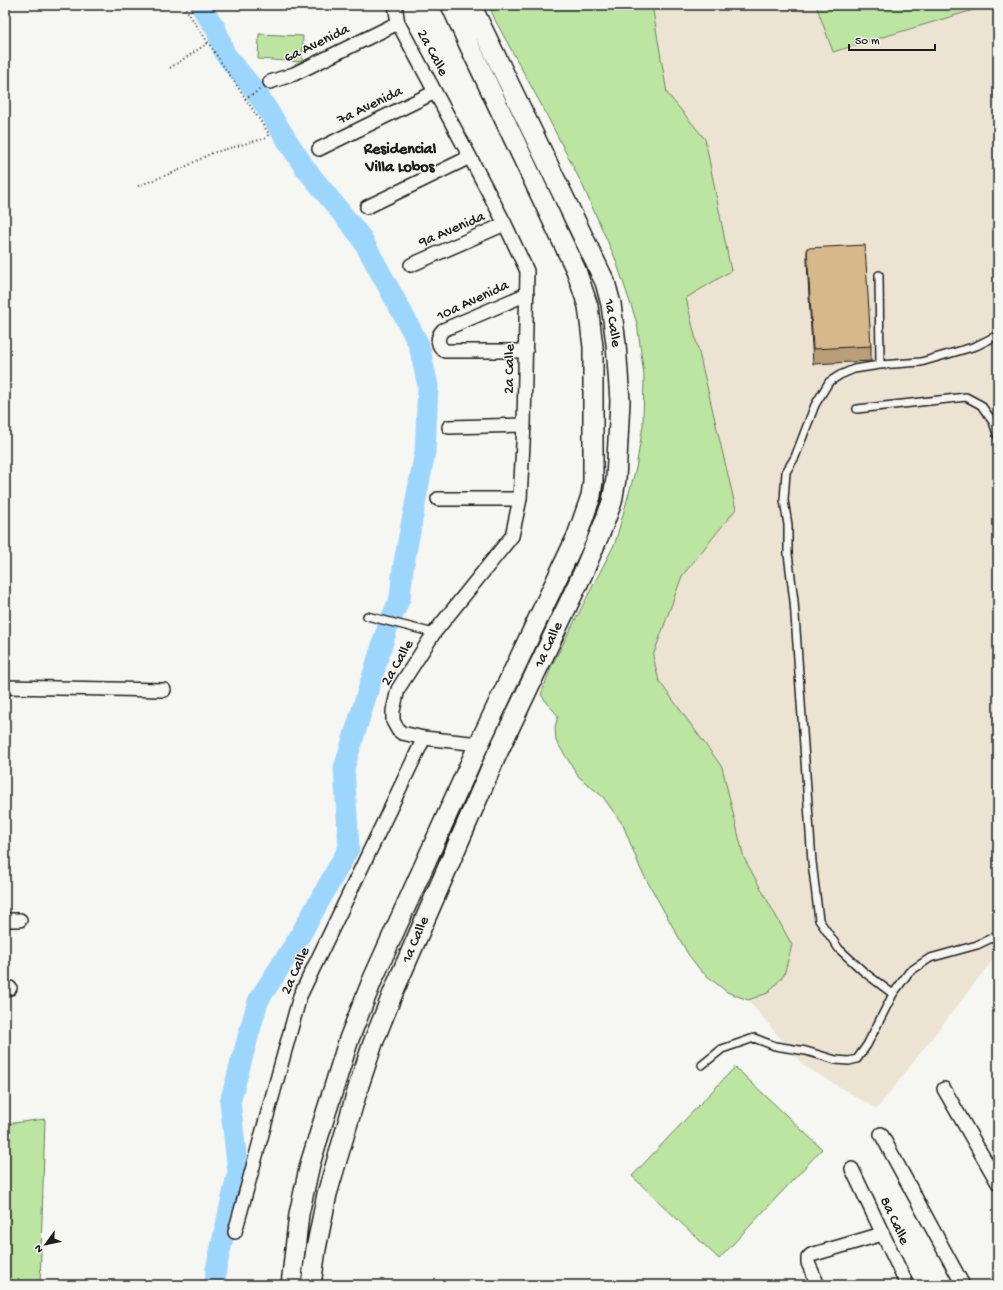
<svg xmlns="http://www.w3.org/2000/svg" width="1003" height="1290" viewBox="0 0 1003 1290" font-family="'Gochi Hand',sans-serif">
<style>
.built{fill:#ede3d3}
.green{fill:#bce5a1;stroke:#6c805e}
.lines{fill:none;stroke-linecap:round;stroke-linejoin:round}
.river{stroke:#9dd6fd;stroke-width:21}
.service-casing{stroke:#1c1c1c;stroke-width:10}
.minor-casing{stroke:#1c1c1c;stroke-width:16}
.secondary-casing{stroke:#1c1c1c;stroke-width:22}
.path{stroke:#1c1c1c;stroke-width:2;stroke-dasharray:1 3;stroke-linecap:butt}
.service{stroke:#f6f6f2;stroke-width:7}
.minor{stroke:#f6f6f2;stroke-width:13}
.secondary{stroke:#f6f6f2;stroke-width:19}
.wall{fill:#b99e78;stroke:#1c1c1c}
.building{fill:#d7b88b;stroke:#1c1c1c}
.labels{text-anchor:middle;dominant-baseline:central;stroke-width:3;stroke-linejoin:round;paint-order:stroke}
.street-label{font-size:15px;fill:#1c1c1c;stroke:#f6f6f2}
.neighbourhood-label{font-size:16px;font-weight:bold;fill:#1c1c1c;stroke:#f6f6f2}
</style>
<rect width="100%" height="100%" fill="#f6f6f2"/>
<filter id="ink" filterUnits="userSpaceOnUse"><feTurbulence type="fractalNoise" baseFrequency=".025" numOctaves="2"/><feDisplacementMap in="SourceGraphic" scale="8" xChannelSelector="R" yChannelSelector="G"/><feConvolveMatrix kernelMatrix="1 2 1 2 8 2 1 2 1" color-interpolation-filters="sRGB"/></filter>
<g filter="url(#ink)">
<!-- built -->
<path class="built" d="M652 5H816L833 52 990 5H998V953L877 1109 804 1066 748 1000 768 993 792 945 744 857 722 767 659 681 653 656 682 576 736 509 686 297 731 270 705 139 667 93Z"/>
<!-- green -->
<path class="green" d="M489 5H652L667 93 705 139 731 271 686 298 736 509 682 576 653 656 659 681 722 767 744 858 792 945 784 975 768 993 748 1000 727 992 701 971 688 954 641 870 623 825 603 797 579 777 556 741 555 727 558 716 541 695 551 667 615 543 636 468 643 425 644 375 637 323 615 258 582 184 542 106 495 20Z
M816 5H990L833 52Z
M259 34 303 36 302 62 258 59Z
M735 1067 822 1149 719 1259 632 1176Z
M45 1119 40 1285H5V1124Z"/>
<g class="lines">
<!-- river -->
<path class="river" d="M200 5 216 29 225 54 256 92 305 168 361 237 404 316 419 345 428 386 425 452 403 568 400 598 387 629 344 768 349 848 298 939 258 1001 230 1102 238 1171 216 1269 215 1285"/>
<!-- service casing -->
<g class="service-casing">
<path id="service" d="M879 275 880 365
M857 409 966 397 981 405 993 422 998 437
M367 616 434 633
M893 994 864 972 839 949 819 920 812 862 794 601 788 554V525L784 500 786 472 795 457 815 405 829 382 840 375 854 369 880 365 921 362 976 346 998 335
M702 1065 722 1049 754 1038 775 1046 806 1051 836 1060 849 1061 857 1059 867 1045 893 994 909 972 930 958 977 945 998 935"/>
</g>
<!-- minor casing -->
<g class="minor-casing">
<path id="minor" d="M395 5 398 23 470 157 505 224 527 271 524 425 520 499 512 536 434 633 398 689 393 711V721L398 730 402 733 424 738 479 744
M270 82 294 74 398 23
M319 149 435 92
M367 207 470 157
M411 265 505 224
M526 351H445C437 346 436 337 443 330L527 294
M449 427 524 425
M438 499H520
M5 687 164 690
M5 920H20
M5 988H10
M944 1089 998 1183
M881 1134 963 1285
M852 1169 907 1285
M235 1232 300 996 424 738
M818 1285 808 1263V1258L811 1255 882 1234"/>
</g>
<!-- secondary casing -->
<g class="secondary-casing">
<path id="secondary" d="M291 1285 299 1214 310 1164 349 1039 372 981 479 744 577 536 591 496 593 481V347L588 306 576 270 470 47 451 5
M311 1285 316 1249 327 1194 359 1085 373 1043 393 993 497 754 583 573 603 526 612 502 616 479 620 401 616 344 611 304 605 282 471 5"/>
</g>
<!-- path -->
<path class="path" d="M170 68 208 43
M245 99 261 89
M138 186 177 171 212 153 266 138 269 134 183 5"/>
<!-- service -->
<use href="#service" class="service"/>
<!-- minor -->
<use href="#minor" class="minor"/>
<!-- secondary -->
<use href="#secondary" class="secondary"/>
</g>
<!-- wall -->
<path class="wall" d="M807 248 871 346V361L813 364 807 262Z"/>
<!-- building -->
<path class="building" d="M865 245 871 346 813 349 807 248Z"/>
</g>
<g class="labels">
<!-- street labels -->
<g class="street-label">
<text transform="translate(317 44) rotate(-26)">6a Avenida</text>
<text transform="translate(432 53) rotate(62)">2a Calle</text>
<text transform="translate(370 106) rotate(-26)">7a Avenida</text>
<text transform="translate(452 230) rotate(-23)">9a Avenida</text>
<text transform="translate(473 301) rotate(-25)">10a Avenida</text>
<text transform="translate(612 323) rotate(81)">1a Calle</text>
<text transform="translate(510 369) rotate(-89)">2a Calle</text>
<text transform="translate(549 645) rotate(-65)">1a Calle</text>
<text transform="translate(398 663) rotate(-60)">2a Calle</text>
<text transform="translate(416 940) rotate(-67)">1a Calle</text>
<text transform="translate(296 971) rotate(-66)">2a Calle</text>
<text transform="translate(894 1221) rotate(65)">8a Calle</text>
</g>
<!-- neighbourhood labels -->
<g class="neighbourhood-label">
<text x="400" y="150">Residencial<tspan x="400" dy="18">Villa Lobos</tspan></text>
</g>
</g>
<!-- margin -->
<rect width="1003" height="1290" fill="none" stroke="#f6f6f2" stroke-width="20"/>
<rect x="10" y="10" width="983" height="1270" fill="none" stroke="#1c1c1c" stroke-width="1.5" filter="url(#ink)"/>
<!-- north arrow -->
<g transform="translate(46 1244) rotate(237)" stroke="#f6f6f2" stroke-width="3" paint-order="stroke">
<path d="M0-3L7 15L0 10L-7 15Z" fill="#1c1c1c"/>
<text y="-6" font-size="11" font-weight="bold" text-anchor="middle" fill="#1c1c1c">N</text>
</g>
<!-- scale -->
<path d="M849 44v6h86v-6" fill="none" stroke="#1c1c1c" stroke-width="2"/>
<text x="855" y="44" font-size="12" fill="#1c1c1c" stroke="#f6f6f2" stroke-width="3" paint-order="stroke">50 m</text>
</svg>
